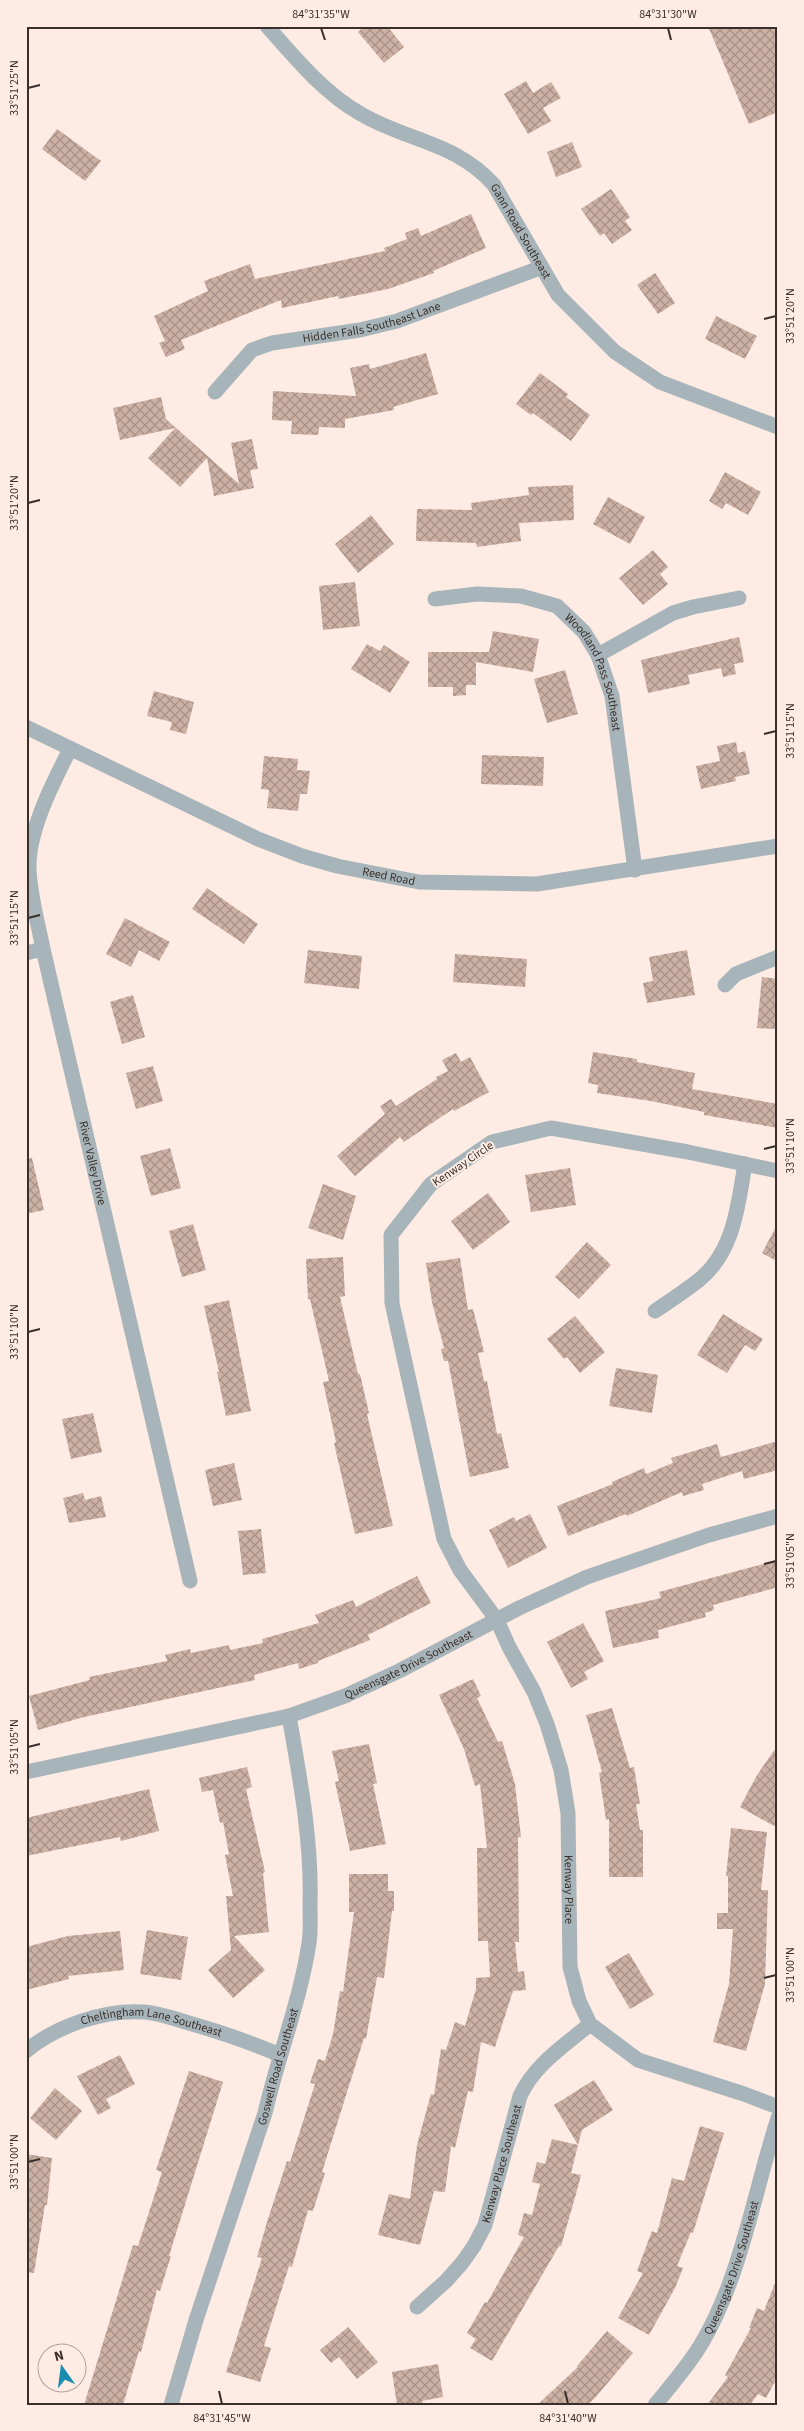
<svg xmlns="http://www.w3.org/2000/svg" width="804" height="2431" viewBox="0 0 804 2431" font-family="'Source Sans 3',sans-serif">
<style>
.building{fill:url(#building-cross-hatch)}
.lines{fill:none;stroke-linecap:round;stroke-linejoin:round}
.minor{stroke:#a7b4b9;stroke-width:15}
.ticks{fill:none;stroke:#3a2f2a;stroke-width:2}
.labels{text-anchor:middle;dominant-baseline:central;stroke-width:4;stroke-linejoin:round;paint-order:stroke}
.street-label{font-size:12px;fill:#3a2f2a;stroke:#feece4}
.neatline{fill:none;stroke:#3a2f2a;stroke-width:2}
.ticks-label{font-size:12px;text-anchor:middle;fill:#3a2f2a}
</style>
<defs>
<pattern id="building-cross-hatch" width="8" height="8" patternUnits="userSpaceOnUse" patternTransform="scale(1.25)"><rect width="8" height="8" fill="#cdb1a5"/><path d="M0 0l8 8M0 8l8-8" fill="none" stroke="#a79087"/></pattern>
</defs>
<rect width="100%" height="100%" fill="#feece4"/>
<!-- building -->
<path class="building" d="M365 26H387L404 47 384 63 358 32Z
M708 26H773L778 37V112L749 124Z
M526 81 533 93 551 82 561 98 543 108 551 121 528 134 504 94Z
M57 129 101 161 85 181 42 149Z
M572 142 582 167 556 177 547 152Z
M611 189 630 217 625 221 632 230 612 244 604 233 600 236 581 209Z
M471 214 486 248 433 271 434 273 388 289 339 299 338 296 282 308 281 300 181 340 185 349 166 357 159 343 165 341 154 316 208 291 204 281 250 264 255 279 385 251 384 248 407 239 405 233 418 228 421 236Z
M655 273 675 303 658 314 637 285Z
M716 316 757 336 745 359 705 339Z
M426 353 438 394 393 407 394 410 345 419V428L319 427 318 435 291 434 292 421 272 420 273 391 356 396 350 368 369 364 370 369Z
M540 373 568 394 566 397 590 415 571 441 533 413 531 415 516 404Z
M161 397 166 419 239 484 231 443 252 439 258 469 250 470 254 488 214 496 207 458 180 487 148 458 175 428 120 440 113 408Z
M725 472 761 492 748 515 726 503 722 509 709 501Z
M573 485 574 520 519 523 521 541 477 547 476 543 416 541 417 509 472 510 471 503 529 495 528 487Z
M608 497 645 517 630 544 593 524Z
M371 515 394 544 358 573 335 544Z
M653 550 668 567 660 574 668 584 643 605 619 578Z
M355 582 360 626 323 630 319 586Z
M493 631 539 639 533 672 476 662V685H466V695L453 696V687H428V652H489Z
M739 637 744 662 734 664 736 674 723 677 721 668 688 675 690 684 648 693 641 660Z
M367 644 380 651 384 645 410 662 390 693 351 669Z
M565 670 578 714 547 723 534 679Z
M154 691 194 702 186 734 170 730 172 722 147 716Z
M736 742 738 753 745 751 750 774 735 777 736 781 701 789 696 766 720 761 717 746Z
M482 755 544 757 543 786 481 784Z
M264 756 298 759 297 770 310 771 307 794H300L298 811 267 808 269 790 261 789Z
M207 888 258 924 244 944 192 909Z
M125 918 170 942 159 961 139 950 131 967 106 954Z
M308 950 362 956 359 989 304 983Z
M687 950 695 995 647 1003 643 983 653 981 649 957Z
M455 954 527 959 525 987 453 982Z
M762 977 778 979V1024H776L775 1029 757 1028Z
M133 995 145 1037 122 1044 110 1002Z
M593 1052 637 1059V1062L695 1073 692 1089 778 1104V1128L704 1115V1112L651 1101 597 1093 598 1085 588 1083Z
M456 1053 461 1062 470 1057 489 1092 454 1111 453 1109 404 1142 400 1137 355 1176 337 1156 385 1114 380 1106 391 1099 396 1106 437 1079 436 1077 448 1071 442 1060Z
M153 1066 163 1101 136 1109 126 1073Z
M170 1148 181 1188 151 1196 140 1156Z
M32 1158 44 1210 26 1214V1159Z
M570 1168 576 1205 531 1212 525 1175Z
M323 1184 356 1196 343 1240 308 1228Z
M488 1193 510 1222 473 1250 451 1221Z
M778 1223V1262L762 1253Z
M193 1224 206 1270 182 1277 169 1231Z
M587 1242 611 1265 579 1299 555 1277Z
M343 1257 345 1296 340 1297 358 1374H360L369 1413 367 1414 393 1526 355 1534 334 1443 336 1442 323 1382 329 1381 310 1299H308L306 1259Z
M460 1258 468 1310 473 1309 484 1352 478 1353 484 1381H487L497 1434 501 1433 509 1468 470 1477 448 1361H444L441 1349 444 1348 432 1302 426 1263Z
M229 1300 251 1411 226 1416 217 1372H219L204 1306Z
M723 1314 763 1339 755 1351 745 1345 727 1373 697 1355Z
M575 1316 605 1352 580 1373 567 1357 564 1359 547 1339Z
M616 1368 658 1375 652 1413 609 1406Z
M93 1413 102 1452 71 1459 62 1419Z
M778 1441V1470L744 1479 742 1471 702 1484 704 1490 683 1496 682 1492 627 1516 626 1514 568 1536 557 1506 613 1484 612 1482 644 1468 646 1474 673 1463 671 1458 717 1444 721 1457Z
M234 1463 242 1500 213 1506 205 1470Z
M83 1493 85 1500 101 1496 106 1517 69 1523 63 1498Z
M530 1514 547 1548 508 1568 489 1530 514 1517 516 1521Z
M261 1529 266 1573 243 1575 238 1531Z
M778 1560V1587L713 1605 714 1610 705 1613 706 1617 658 1630 659 1638 613 1648 605 1611 661 1598 659 1592Z
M417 1576 431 1603 368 1635 370 1640 318 1661V1663L299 1669 298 1663 254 1675 255 1680 84 1717 38 1730 29 1696 90 1680 89 1677 167 1661 165 1655 190 1649 191 1653 229 1645 230 1650 263 1643 262 1639 319 1623 315 1615 353 1600 356 1607Z
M583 1623 604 1661 584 1672 588 1679 571 1688 547 1642Z
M473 1679 481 1696 477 1698 498 1742 502 1741 515 1784 521 1837H518L519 1942H515L518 1972 524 1971 526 1990 513 1991 495 2047 481 2042 473 2092 468 2091 455 2148 451 2146 445 2192 434 2191 420 2245 378 2235 389 2194 410 2199 417 2145 431 2094 434 2095 441 2049 446 2050 455 2022 465 2026 476 1989V1978L490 1977 488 1941H478L477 1848H487L480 1784 475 1786 464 1749 439 1695Z
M612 1708 630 1768 634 1767 640 1804H636L640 1830H643V1877H609V1819L606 1820 599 1773 602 1772 586 1715Z
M369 1744 377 1783 373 1784 386 1844 350 1851 335 1782 339 1781 332 1751Z
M778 1745V1818L774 1826 740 1807 757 1775Z
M247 1767 252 1787 246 1789 265 1872 263 1873 269 1932 234 1936 265 1970 233 1998 208 1970 231 1950 226 1896H233L225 1855 229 1854 223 1822 220 1823 213 1790 202 1792 199 1778Z
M149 1789 159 1831 121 1841 120 1837 26 1856V1818Z
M731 1828 767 1832 761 1890H768L765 1984 746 2051 713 2042 729 1984 733 1929H717V1913H728V1876H726Z
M349 1874H388V1891H394V1911H392L384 1978 377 1977 366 2039 364 2038 322 2172 325 2173 313 2211 308 2210 292 2267 289 2266 264 2346 271 2348 260 2382 226 2372 262 2258 257 2257 267 2222 287 2161 290 2162 315 2084 310 2083 318 2059 325 2061 333 2034 340 1991 343 1992 354 1912H349Z
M147 1930 188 1937 181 1980 140 1974Z
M120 1931 124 1970 68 1976 69 1979 26 1990V1947L68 1936Z
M629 1953 654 1995 630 2009 605 1967Z
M120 2055 135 2084 106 2099 111 2108 98 2115 77 2076Z
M189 2071 223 2082 169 2256H171L160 2291 157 2290 141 2352 139 2351 123 2405H84L133 2245 138 2246 162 2172 156 2170Z
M594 2080 613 2110 582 2130 578 2145 554 2105Z
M55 2088 82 2111 56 2140 30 2118Z
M700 2126 724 2133 693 2233 691 2232 677 2266 683 2268 675 2288 649 2335 618 2318 643 2273 637 2271 652 2231 657 2233 672 2178 684 2181Z
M552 2139 578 2145 571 2173 581 2175 576 2194 561 2246H559L492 2361 470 2348 476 2339 467 2333 485 2302 487 2303 524 2237 518 2235 524 2213 532 2215 540 2184 532 2182 537 2162 545 2164Z
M26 2154 52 2158 47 2205H45L34 2273 26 2272Z
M777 2278 778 2376 766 2398 758 2394 750 2405H707L728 2377 725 2375 751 2328H749L757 2308 764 2311Z
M348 2327 378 2362 357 2379 339 2357 331 2363 320 2350Z
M607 2331 633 2353 594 2399 587 2405H537L578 2367 577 2366Z
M438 2364 443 2397 422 2401 423 2405H397L392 2372Z"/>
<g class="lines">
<!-- minor -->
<g class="minor">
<path id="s1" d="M267 26C295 58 324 93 361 114 407 141 456 142 494 185L558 295 615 352 660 382 778 427"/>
<path id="s2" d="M215 392 252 350 272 343 360 330 397 321 540 268"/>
<path id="s3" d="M435 599 477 594 521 596 557 606 584 632 598 655 612 696 635 870"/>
<path d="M598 655 673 613 693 607 739 598"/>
<path id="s4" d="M26 727 258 839 302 856 337 866 419 882 537 884 778 846"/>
<path id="s5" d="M70 749C53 783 28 830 29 869 30 896 38 923 43 949L190 1581"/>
<path d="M26 953 43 949"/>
<path d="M725 985 736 974 778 957"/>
<path id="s6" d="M778 1171 688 1152 551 1128 492 1142 431 1184 391 1235 392 1303 444 1539 460 1570 497 1620 509 1647 534 1692 547 1724 561 1770 568 1813 570 1967 579 2001 590 2024 638 2060 744 2094 778 2107"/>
<path d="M655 1311C670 1301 685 1291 699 1280 734 1252 738 1205 745 1164"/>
<path id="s7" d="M26 1772 289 1716 345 1696 399 1671 519 1608 587 1577 709 1535 778 1516"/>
<path id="s8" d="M26 2051C56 2026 105 2009 144 2012 159 2013 175 2019 189 2023 220 2032 250 2042 280 2055"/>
<path id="s9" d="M417 2307 446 2281 462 2263 474 2246 485 2225 520 2096C535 2064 564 2046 590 2024"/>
<path id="s10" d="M171 2405 196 2320 265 2113C278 2056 300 2002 309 1943 311 1931 310 1918 310 1905 312 1841 300 1779 289 1716"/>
<path id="s11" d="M655 2405C672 2384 690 2364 703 2341 741 2276 755 2189 778 2118"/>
</g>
</g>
<!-- ticks -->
<path class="ticks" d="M321 28 325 40M668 28 671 40M28 88 40 85M764 319 776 316M28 503 40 500M764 734 776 731M28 918 40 915M764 1149 776 1146M28 1332 40 1329M764 1564 776 1561M28 1747 40 1744M764 1978 776 1975M28 2162 40 2159M219 2391 222 2404M565 2391 568 2404"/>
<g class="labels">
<!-- street labels -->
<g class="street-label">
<text stroke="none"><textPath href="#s1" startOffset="335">Gann Road Southeast</textPath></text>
<text stroke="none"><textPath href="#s2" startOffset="179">Hidden Falls Southeast Lane</textPath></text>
<text stroke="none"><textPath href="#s3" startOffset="202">Woodland Pass Southeast</textPath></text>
<text stroke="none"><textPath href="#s4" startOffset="394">Reed Road</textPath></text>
<text stroke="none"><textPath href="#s5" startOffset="429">River Valley Drive</textPath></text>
<text transform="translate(463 1164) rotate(-34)">Kenway Circle</text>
<text stroke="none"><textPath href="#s7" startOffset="399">Queensgate Drive Southeast</textPath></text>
<text stroke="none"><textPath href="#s6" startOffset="1121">Kenway Place</textPath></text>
<text stroke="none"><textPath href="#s8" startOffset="135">Cheltingham Lane Southeast</textPath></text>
<text stroke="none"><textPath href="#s10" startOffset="355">Goswell Road Southeast</textPath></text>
<text stroke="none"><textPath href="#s9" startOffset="171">Kenway Place Southeast</textPath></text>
<text stroke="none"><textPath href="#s11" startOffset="159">Queensgate Drive Southeast</textPath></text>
</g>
</g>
<!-- border -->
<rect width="804" height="2431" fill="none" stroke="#feece4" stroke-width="55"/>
<!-- north arrow -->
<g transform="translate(62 2368) rotate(346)"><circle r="24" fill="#feece4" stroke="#b0a09a"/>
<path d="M0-4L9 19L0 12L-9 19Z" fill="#198cb0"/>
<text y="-8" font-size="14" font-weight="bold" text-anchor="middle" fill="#3a2f2a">N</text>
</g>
<rect x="28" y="28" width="748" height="2376" class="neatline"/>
<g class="ticks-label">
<text x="321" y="18">84°31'35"W</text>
<text x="668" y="18">84°31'30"W</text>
<text transform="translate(14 88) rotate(-90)" y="4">33°51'25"N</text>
<text transform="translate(790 316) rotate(-90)" y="4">33°51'20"N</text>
<text transform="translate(14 503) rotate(-90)" y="4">33°51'20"N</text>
<text transform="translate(790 731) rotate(-90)" y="4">33°51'15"N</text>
<text transform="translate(14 918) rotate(-90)" y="4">33°51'15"N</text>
<text transform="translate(790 1146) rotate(-90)" y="4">33°51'10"N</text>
<text transform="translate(14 1332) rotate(-90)" y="4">33°51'10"N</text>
<text transform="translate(790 1561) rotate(-90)" y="4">33°51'05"N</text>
<text transform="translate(14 1747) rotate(-90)" y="4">33°51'05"N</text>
<text transform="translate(790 1975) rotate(-90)" y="4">33°51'00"N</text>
<text transform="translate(14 2162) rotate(-90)" y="4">33°51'00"N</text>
<text x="222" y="2422">84°31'45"W</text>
<text x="568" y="2422">84°31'40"W</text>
</g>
</svg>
